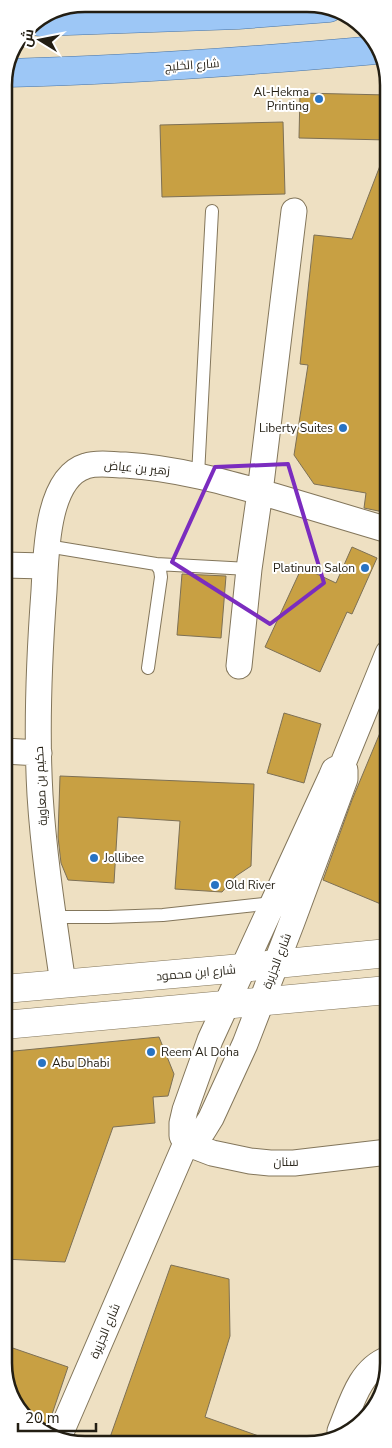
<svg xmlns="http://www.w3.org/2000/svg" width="392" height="1448" viewBox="0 0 392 1448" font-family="'Nunito Sans',Cairo,sans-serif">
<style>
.building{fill:#c8a043;stroke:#7d7055}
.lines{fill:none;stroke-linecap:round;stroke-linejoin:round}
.lane-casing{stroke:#83765b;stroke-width:14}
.street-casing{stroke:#83765b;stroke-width:27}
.secondary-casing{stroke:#83765b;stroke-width:29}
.primary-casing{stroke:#4873a3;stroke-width:29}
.lane{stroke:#fff;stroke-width:12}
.street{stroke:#fff;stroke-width:25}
.secondary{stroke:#fff;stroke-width:28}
.primary{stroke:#9dc7f6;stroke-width:28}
.marked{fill:none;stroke:#7b2cbf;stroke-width:4;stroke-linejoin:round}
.poi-dot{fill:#2873c3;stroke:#fff;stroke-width:2}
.labels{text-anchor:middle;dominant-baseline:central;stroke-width:4;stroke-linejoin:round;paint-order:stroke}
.street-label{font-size:12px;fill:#231e13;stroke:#fff}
.poi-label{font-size:12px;fill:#231e13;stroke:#fff;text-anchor:start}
.rim{fill:none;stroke:#231e13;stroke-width:2.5}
</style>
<rect width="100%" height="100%" fill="#eee0c2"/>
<!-- building -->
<path class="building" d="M300 93 388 95V140L299 138Z
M283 122 285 194 162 197 160 125Z
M386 150 388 151V513L364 508 366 493 314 484 294 455 308 365 300 364 314 235 352 239Z
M352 547 377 558 352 614 347 612 320 672 265 647 302 567 336 583Z
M182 574 226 576 221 638 177 635Z
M284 713 321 724 304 783 267 773Z
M387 716H388V907L323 880 352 800Z
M60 776 254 784 251 866 236 876 222 892 175 889 180 821 118 817 114 883 68 880 61 863 58 837Z
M159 1037 174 1074 168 1096 153 1097 155 1123 113 1127 65 1262 4 1259V1052Z
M171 1265 229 1279 230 1336 205 1417 270 1440V1443H108Z
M4 1345 68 1367 47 1429 24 1416 4 1373Z"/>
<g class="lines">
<!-- lane casing -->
<g class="lane-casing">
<path id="lane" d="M198 475 212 211
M47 546 156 564 249 569
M148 668 161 577 160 570 156 564
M53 917H108L163 915 273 903"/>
</g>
<!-- street casing -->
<g class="street-casing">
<path id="street" d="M4 565 45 566
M239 666 249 569 260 492 294 211
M4 751 39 753
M63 984C54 921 44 858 40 795 36 727 39 659 44 591 46 556 46 478 86 466 98 462 112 465 125 465 176 468 225 482 274 496 312 507 350 519 388 530
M186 1143 182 1136V1123L185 1110 210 1040 331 777 334 770 342 766 388 653
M186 1143 212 1153 250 1161 270 1163H294L388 1152
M340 1431C351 1405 359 1370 388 1359
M59 1437 186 1143 195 1139 203 1131 211 1118 245 1044 292 922 345 779V770L342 766"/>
</g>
<!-- secondary casing -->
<g class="secondary-casing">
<path id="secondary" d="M4 989 242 968 276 964 388 953
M4 1025 388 990"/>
</g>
<!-- primary casing -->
<g class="primary-casing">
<path id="primary" d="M40 22 238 15 329 8
M8 73C131 70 253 61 376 50"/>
</g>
<!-- lane -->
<use href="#lane" class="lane"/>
<!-- street -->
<use href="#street" class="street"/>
<!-- secondary -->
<use href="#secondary" class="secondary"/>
<!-- primary -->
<use href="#primary" class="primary"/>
</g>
<!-- marked area -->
<path class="marked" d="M288 464 324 583 270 624 172 562 215 467Z"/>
<!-- markers -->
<g class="poi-dot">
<circle cx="319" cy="99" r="5"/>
<circle cx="343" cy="428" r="5"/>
<circle cx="365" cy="568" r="5"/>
<circle cx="94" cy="858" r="5"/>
<circle cx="215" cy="885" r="5"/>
<circle cx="151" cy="1052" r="5"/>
<circle cx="42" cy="1063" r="5"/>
</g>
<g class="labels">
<!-- street labels -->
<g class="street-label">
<text transform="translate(192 65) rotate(-4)">شارع الخليج</text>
<text transform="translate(137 468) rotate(5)">زهير بن عياض</text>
<text transform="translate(41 786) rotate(-93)">حكيم بن معاوية</text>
<text transform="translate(277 961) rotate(-69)">شارع الجزيرة</text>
<text transform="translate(196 973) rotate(-5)">شارع ابن محمود</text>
<text transform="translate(286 1162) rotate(-1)">سنان</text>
<text transform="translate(105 1331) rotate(-67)">شارع الجزيرة</text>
</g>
<!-- poi labels -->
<g class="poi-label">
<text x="309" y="92" text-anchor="end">Al-Hekma<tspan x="309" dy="14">Printing</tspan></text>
<text x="333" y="428" text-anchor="end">Liberty Suites</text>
<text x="355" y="568" text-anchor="end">Platinum Salon</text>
<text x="104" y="858">Jollibee</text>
<text x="225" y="885">Old River</text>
<text x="161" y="1052">Reem Al Doha</text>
<text x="52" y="1063">Abu Dhabi</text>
</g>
</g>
<!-- crop -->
<path d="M0 0H392V1448H0ZM85 12H307A73 73 0 0 1 380 85V1363A73 73 0 0 1 307 1436H85A73 73 0 0 1 12 1363V85A73 73 0 0 1 85 12Z" fill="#fff" fill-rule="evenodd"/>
<path class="rim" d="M85 12H307A73 73 0 0 1 380 85V1363A73 73 0 0 1 307 1436H85A73 73 0 0 1 12 1363V85A73 73 0 0 1 85 12Z"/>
<!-- north arrow -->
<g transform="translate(40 40) rotate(280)" stroke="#ffffff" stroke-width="4" paint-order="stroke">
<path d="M0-4L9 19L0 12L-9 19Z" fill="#231e13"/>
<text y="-8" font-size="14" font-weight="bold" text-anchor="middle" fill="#231e13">ش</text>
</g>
<!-- scale -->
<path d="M18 1423v8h78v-8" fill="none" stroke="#231e13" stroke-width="2.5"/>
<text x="25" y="1423" font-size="15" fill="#231e13" stroke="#ffffff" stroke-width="4" paint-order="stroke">20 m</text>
</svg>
